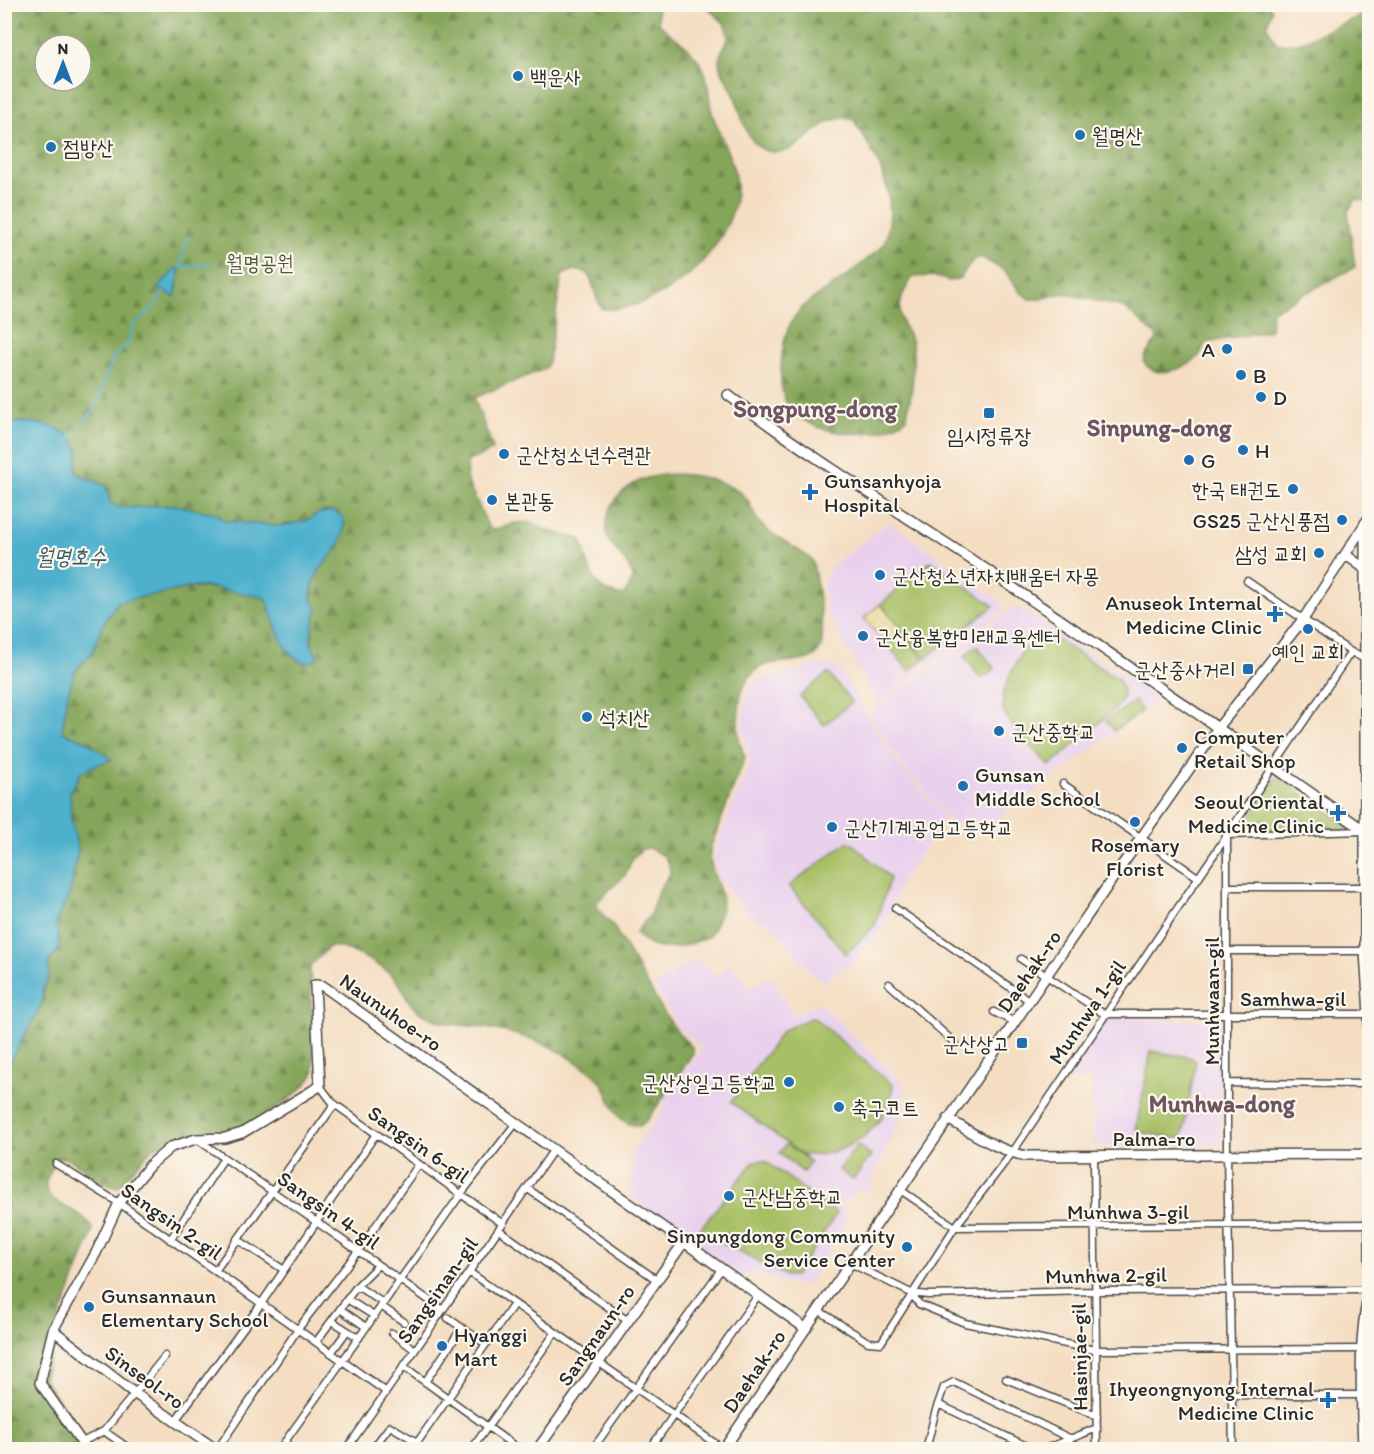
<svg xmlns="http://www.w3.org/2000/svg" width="1374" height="1454" viewBox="0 0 1374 1454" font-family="Itim,'Poor Story',sans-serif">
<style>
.built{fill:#e9d1ed}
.grass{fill:url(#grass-dots);stroke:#697548;stroke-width:1.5}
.forest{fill:url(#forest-firs);stroke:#586842;stroke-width:1.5;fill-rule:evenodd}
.sand{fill:url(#sand-dots);stroke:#8c8264;stroke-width:1.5}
.garden{fill:#a7bf65;stroke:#697548;stroke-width:1.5}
.water{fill:#4eb0cd;stroke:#3c6e7c;stroke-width:1.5}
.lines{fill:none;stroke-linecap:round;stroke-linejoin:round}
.stream{stroke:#4eb0cd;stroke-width:2}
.street-casing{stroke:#494642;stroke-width:9}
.secondary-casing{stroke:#494642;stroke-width:12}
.street{stroke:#fff;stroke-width:6}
.secondary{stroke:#fff;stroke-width:9}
.poi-dot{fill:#1f6fb2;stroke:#fbf7ec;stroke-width:2}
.labels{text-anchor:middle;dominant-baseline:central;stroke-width:4.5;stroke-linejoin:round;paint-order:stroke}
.poi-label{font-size:21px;fill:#2b2b2b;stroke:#fbf7ec;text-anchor:start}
.park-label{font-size:21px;fill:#50573c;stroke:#fbf7ec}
.street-label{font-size:21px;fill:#2b2b2b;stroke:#fbf7ec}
.water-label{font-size:22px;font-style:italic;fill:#375a64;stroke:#fbf7ec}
.quarter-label{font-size:24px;font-weight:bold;fill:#6d5662;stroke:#fbf7ec}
</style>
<defs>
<pattern id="grass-dots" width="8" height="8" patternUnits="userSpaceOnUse" patternTransform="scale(1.5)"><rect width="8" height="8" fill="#a7bf65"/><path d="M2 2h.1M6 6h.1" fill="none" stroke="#889b53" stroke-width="1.8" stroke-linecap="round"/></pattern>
<pattern id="forest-firs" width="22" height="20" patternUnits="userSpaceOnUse" patternTransform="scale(1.5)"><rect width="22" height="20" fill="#85a65a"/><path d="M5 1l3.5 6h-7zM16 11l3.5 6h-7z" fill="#6d874b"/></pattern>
<pattern id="sand-dots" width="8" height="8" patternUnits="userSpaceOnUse" patternTransform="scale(1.5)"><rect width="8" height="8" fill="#eeda9e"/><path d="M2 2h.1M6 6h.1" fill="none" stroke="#cb8" stroke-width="1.8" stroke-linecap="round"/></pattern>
</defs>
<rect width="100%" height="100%" fill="#fbf7ec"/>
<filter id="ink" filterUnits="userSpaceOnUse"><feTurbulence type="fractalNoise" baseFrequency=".0167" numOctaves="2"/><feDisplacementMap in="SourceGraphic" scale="12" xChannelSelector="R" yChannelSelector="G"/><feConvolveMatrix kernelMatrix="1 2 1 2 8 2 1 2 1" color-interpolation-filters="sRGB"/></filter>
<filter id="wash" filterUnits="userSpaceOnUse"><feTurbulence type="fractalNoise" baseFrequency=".008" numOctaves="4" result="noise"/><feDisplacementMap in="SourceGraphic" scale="24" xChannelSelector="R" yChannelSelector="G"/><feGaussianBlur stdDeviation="1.35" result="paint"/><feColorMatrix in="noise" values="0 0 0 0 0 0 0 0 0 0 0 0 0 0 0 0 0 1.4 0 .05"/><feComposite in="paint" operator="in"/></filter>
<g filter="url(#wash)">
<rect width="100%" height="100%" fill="#f4ddc1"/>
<!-- built -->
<path class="built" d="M889 522 1001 602 1004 608 1001 613 877 704 827 612 823 587 827 573 834 564Z
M1016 606 1152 695 1155 701 1153 705 977 833 972 832 950 820 941 811 891 749 870 713Z
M814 665H834L842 671 889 751 944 817 936 833 900 884 883 928 849 965 824 982 809 970 772 926 751 916 721 882 714 864V856L726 821 751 760 741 731 748 686 761 678 776 677Z
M700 961 716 975 730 964 751 988 771 975 793 1015 820 1003 907 1088 903 1100 908 1103 867 1192 858 1188 846 1205 839 1203 726 1122 712 1139 703 1134 712 1140 726 1123 846 1211 847 1221 809 1284 790 1285 757 1273 741 1276 632 1197V1151L666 1106 662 1101 702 1047 679 1030 654 986 684 965Z
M1116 1018 1221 1021V1145L1093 1146 1092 1081H1071L1068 1076 1103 1021Z"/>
<!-- grass -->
<path class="grass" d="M1277 777 1350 827 1351 830 1241 831Z"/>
<!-- forest -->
<path class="forest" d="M5 5H657L658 23C674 38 694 49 703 68 710 81 708 95 711 109 718 135 738 165 736 192 732 251 660 313 602 309 592 295 598 287 586 272L574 270 562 275 548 364 544 369 474 398 493 448 492 451 468 461 466 478 489 528 495 530 515 523 532 522 545 530 581 539C588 563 592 595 623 595 652 564 601 554 606 524 615 463 700 465 741 493 753 502 751 514 760 523 774 538 796 546 812 560 816 575 825 632 821 647 810 679 746 636 739 708 737 727 737 739 745 757L711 846C706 873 726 888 721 910 719 919 714 928 709 936 686 947 652 958 636 932L650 915 658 891 670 874 669 864 664 856 649 848 642 849 633 858 625 875 597 902 598 909 613 926 663 1011 679 1034 693 1048V1053L649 1118 640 1126C614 1124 613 1104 603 1085 598 1075 585 1068 576 1062 552 1044 516 1033 487 1028 464 1025 446 1026 425 1015 410 1007 408 999 400 985 390 968 349 947 330 946L310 966 314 1071C309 1091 253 1124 233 1131 209 1138 182 1129 160 1144 143 1154 132 1174 118 1187 97 1188 77 1155 58 1158 54 1166 47 1175 46 1183 42 1206 90 1210 93 1231L59 1320 44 1379 92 1449H4L5 1082 9 1064 43 1001C44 989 43 973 48 962 53 954 56 951 60 941L56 933V922L70 893 78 849 71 819 70 791 82 771 110 759 86 741 62 732 67 697 75 671 93 651 103 624 118 602C162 586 222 582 266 598 279 622 277 652 306 662L312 650 313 579 319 567 333 554 344 533V524L338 512 323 511 306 521 279 526 225 521 218 514 176 505 119 508 110 502 108 490 98 482 78 474C73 465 80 461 78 452 72 422 27 421 5 423ZM45 45H81V81H45Z
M705 5H1268L1272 10 1267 26 1277 44 1298 43 1369 12V201L1356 199 1348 211 1355 267 1272 311 1270 330 1206 343C1203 348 1201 355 1196 359 1182 370 1155 380 1144 362L1146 354 1157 339 1156 335 1123 307 1062 293 1041 299H1030L1020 292 1005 271 981 257 973 260 960 278 950 281 933 276 913 277C903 290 896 307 903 324 905 329 910 335 911 340 916 364 912 396 906 419 877 441 818 438 791 410 775 393 780 340 792 321 804 300 824 293 844 278 857 268 870 257 883 246 887 239 887 232 889 224 894 183 874 154 854 120 820 108 805 157 771 152 744 148 742 111 733 92 729 82 721 73 719 63 718 53 726 46 729 37L724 23Z"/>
<!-- sand -->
<path class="sand" d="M880 604 902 630 885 644 864 618Z"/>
<!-- garden -->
<path class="garden" d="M931 561 994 606 926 658 881 604Z
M902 631 924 659 909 671 886 643Z
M1041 636H1051L1118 679C1126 693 1125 698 1114 710L1050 766C1037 753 1006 724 1003 707 1001 694 1008 679 1014 667 1020 654 1027 641 1041 636Z
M977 646 995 669 981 679 964 656Z
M828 673 852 702 824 725 800 696Z
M1135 701 1142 711 1114 731 1106 721Z
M847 842 852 843 890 878 875 925 846 954 789 886Z
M813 1017 893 1085C888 1130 845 1157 803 1155L731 1102 783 1030Z
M1151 1051 1189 1057 1196 1061 1183 1134 1180 1139 1139 1132 1136 1129Z
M786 1144 810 1162 803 1172 779 1153Z
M857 1145 871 1156 853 1180 839 1170Z
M754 1161H765L837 1213 795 1276H786L699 1230Z"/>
<!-- water -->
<path class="water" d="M180 268 175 297 158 288 175 269Z
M5 423C27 421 72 422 78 452 80 461 73 465 78 474L106 486 110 502 119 508 176 505 218 514 225 521 279 526 306 521 319 513 334 511 343 517C350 555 312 559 311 597 311 602 316 604 317 609 314 630 304 637 318 658 291 679 271 619 268 601L262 597 210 587H193L118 602 103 624 93 651 75 671 67 697 62 732 86 741 112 759 82 771 70 791 71 819 78 849 70 893 56 922 60 948 48 963 49 978 42 990 43 1001 9 1064 5 1082Z"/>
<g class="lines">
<!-- stream -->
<path class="stream" d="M180 268 188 236
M180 268 211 263
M83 423 95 409 109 368 115 355 128 344 132 327 153 308 165 291
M69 438 75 431"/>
</g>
</g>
<g filter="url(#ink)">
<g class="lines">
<!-- street casing -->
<g class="street-casing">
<path id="street" d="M1247 581 1351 652
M1063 784 1199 878
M1227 887H1365
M895 908 1030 1001
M1227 951H1367
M1021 959 1104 1014H1370
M889 984 956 1044
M994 1012 1015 1022
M1228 1083 1369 1084
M320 1086 333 1103 503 1224
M197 1139 443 1310
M1094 1156 1097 1450
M56 1164 119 1203 385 1391
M528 1189 657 1280
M899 1189 955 1227 1370 1224
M499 1230 628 1321
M237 1239 284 1270
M170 1240 224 1158
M850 1263 911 1293 928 1295 1094 1291 1370 1290
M215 1271 335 1104
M469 1272 723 1449
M357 1286 378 1265
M911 1293 919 1304 965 1323 1095 1350 1370 1349
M347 1299 374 1316
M381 1306 404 1322
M340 1309 366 1327
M818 1310 868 1342 881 1343 955 1227 1012 1153 1351 652 1365 659
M332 1321 359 1338
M462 1328 486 1344
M392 1333 415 1350
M316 1342 357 1286 383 1303
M331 1353 347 1331
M403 1366 520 1450
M1006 1379 1097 1416
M425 1382 462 1328 448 1318
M1230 1395H1370
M938 1404 1035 1450
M175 1421 261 1304 376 1134
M104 1431 131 1450
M82 1442 104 1431 165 1356
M217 1450 298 1329 358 1251 419 1164
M279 1450 461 1194 516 1123
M346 1450 554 1149
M385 1450 377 1443 390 1426 417 1442
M412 1450 514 1304
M471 1450 555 1333
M592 1450 722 1268
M649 1450 759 1294
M926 1450 935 1413 944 1387 954 1382 1071 1439
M1043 1450 1097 1428
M1233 1450 1227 1155V835L1364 831"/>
</g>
<!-- secondary casing -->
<g class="secondary-casing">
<path id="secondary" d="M728 395C810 457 898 511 984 568 1112 654 1239 742 1365 831L1370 832
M1365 523V951L1369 1014 1370 1266
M1341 559 1349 557 1365 569
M948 1119C973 1133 998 1151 1027 1156L1370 1154
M53 1330 134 1393 217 1450
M87 1450 40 1383 53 1330 96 1253 119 1203 150 1165 171 1147 196 1139 225 1138 242 1133 320 1086 315 985 323 986 805 1328
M537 1450 684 1242
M723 1450 1113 878 1218 728 1304 618 1370 516
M1363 1450C1362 1406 1357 1331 1370 1292"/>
</g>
<!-- street -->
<use href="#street" class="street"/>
<!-- secondary -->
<use href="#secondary" class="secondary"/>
</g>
</g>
<!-- markers -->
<g class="poi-dot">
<circle cx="518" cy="76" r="6"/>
<circle cx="1080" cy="135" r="6"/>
<circle cx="51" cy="147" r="6"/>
<circle cx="1227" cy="349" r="6"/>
<circle cx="1241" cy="375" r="6"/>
<circle cx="1261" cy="397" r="6"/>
<rect x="983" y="407" width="12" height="12" rx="3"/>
<circle cx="1243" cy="450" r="6"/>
<circle cx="504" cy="454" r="6"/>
<circle cx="1189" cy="460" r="6"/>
<circle cx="1293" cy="489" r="6"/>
<path d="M807 483h6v6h6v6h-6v6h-6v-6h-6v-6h6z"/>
<circle cx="492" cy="500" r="6"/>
<circle cx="1342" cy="520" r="6"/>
<circle cx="1319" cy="553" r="6"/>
<circle cx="880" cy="575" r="6"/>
<path d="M1272 605h6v6h6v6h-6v6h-6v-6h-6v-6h6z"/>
<circle cx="1308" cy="629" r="6"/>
<circle cx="863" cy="636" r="6"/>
<rect x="1242" y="663" width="12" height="12" rx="3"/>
<circle cx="587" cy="717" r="6"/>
<circle cx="999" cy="731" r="6"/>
<circle cx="1182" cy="748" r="6"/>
<circle cx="963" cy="786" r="6"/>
<path d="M1335 804h6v6h6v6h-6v6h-6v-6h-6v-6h6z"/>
<circle cx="1135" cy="822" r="6"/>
<circle cx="832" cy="827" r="6"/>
<rect x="1016" y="1037" width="12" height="12" rx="3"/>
<circle cx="789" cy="1082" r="6"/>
<circle cx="839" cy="1107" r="6"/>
<circle cx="729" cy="1196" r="6"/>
<circle cx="907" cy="1247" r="6"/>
<circle cx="89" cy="1307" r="6"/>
<circle cx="442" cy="1346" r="6"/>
<path d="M1325 1391h6v6h6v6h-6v6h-6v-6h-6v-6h6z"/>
</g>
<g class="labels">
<!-- poi labels -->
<g class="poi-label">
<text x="530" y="76">백운사</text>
<text x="1092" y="135">월명산</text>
<text x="63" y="147">점방산</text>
<text x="1215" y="349" text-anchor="end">A</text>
<text x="1253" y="375">B</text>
<text x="1273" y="397">D</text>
<text x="989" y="435" text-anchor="middle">임시정류장</text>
<text x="1255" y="450">H</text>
<text x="516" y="454">군산청소년수련관</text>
<text x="1201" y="460">G</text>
<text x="824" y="480">Gunsanhyoja<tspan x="824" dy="24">Hospital</tspan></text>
<text x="1281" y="489" text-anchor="end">한국 태권도</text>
<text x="504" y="500">본관동</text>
<text x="1330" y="520" text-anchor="end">GS25 군산신풍점</text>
<text x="1307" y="553" text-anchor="end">삼성 교회</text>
<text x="892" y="575">군산청소년자치배움터 자몽</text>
<text x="1262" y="602" text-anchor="end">Anuseok Internal<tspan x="1262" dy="24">Medicine Clinic</tspan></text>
<text x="875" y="636">군산융복합미래교육센터</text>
<text x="1308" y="651" text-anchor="middle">예인 교회</text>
<text x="1236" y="669" text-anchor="end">군산중사거리</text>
<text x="599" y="717">석치산</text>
<text x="1011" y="731">군산중학교</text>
<text x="1194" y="736">Computer<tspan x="1194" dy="24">Retail Shop</tspan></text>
<text x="975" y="774">Gunsan<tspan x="975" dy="24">Middle School</tspan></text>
<text x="1324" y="801" text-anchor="end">Seoul Oriental<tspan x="1324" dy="24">Medicine Clinic</tspan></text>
<text x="844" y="827">군산기계공업고등학교</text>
<text x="1135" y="844" text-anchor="middle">Rosemary<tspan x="1135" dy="24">Florist</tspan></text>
<text x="1010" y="1043" text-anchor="end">군산상고</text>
<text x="777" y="1082" text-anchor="end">군산상일고등학교</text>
<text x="851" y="1107">축구코트</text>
<text x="741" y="1196">군산남중학교</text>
<text x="895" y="1235" text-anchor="end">Sinpungdong Community<tspan x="895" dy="24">Service Center</tspan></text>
<text x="101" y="1295">Gunsannaun<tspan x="101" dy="24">Elementary School</tspan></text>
<text x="454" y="1334">Hyanggi<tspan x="454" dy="24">Mart</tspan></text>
<text x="1314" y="1388" text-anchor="end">Ihyeongnyong Internal<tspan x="1314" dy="24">Medicine Clinic</tspan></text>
</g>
<!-- park labels -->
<g class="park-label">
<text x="260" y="262">월명공원</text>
</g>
<!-- street labels -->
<g class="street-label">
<text transform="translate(1029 971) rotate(-55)">Daehak-ro</text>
<text x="1293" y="998">Samhwa-gil</text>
<text transform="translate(1211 1001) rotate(-90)">Munhwaan-gil</text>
<text transform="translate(391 1012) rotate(35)">Naunuhoe-ro</text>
<text transform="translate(1087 1012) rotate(-56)">Munhwa 1-gil</text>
<text x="1154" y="1138">Palma-ro</text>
<text transform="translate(419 1144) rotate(35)">Sangsin 6-gil</text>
<text transform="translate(329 1210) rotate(35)">Sangsin 4-gil</text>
<text x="1128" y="1211">Munhwa 3-gil</text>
<text transform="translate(172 1221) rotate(35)">Sangsin 2-gil</text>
<text transform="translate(1106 1275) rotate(-1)">Munhwa 2-gil</text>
<text transform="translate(437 1290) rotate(-55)">Sangsinan-gil</text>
<text transform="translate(596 1335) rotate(-55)">Sangnaun-ro</text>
<text transform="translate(1079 1357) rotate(-91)">Hasinjae-gil</text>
<text transform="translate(754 1371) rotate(-56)">Daehak-ro</text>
<text transform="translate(145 1377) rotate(36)">Sinseol-ro</text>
</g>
<!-- water labels -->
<g class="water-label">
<text x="71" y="556">월명호수</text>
</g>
<!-- quarter labels -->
<g class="quarter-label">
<text x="815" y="408">Songpung-dong</text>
<text x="1159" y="427">Sinpung-dong</text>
<text x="1222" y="1103">Munhwa-dong</text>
</g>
</g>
<!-- margin -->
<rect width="1374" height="1454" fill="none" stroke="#fbf7ec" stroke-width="24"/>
<!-- north arrow -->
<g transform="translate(63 63)"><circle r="28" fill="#fbf7ec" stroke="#a8a59f" stroke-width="1.5"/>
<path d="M0-4.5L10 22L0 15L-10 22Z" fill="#1f6fb2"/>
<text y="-9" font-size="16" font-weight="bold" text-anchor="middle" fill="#2b2b2b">N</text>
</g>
</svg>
